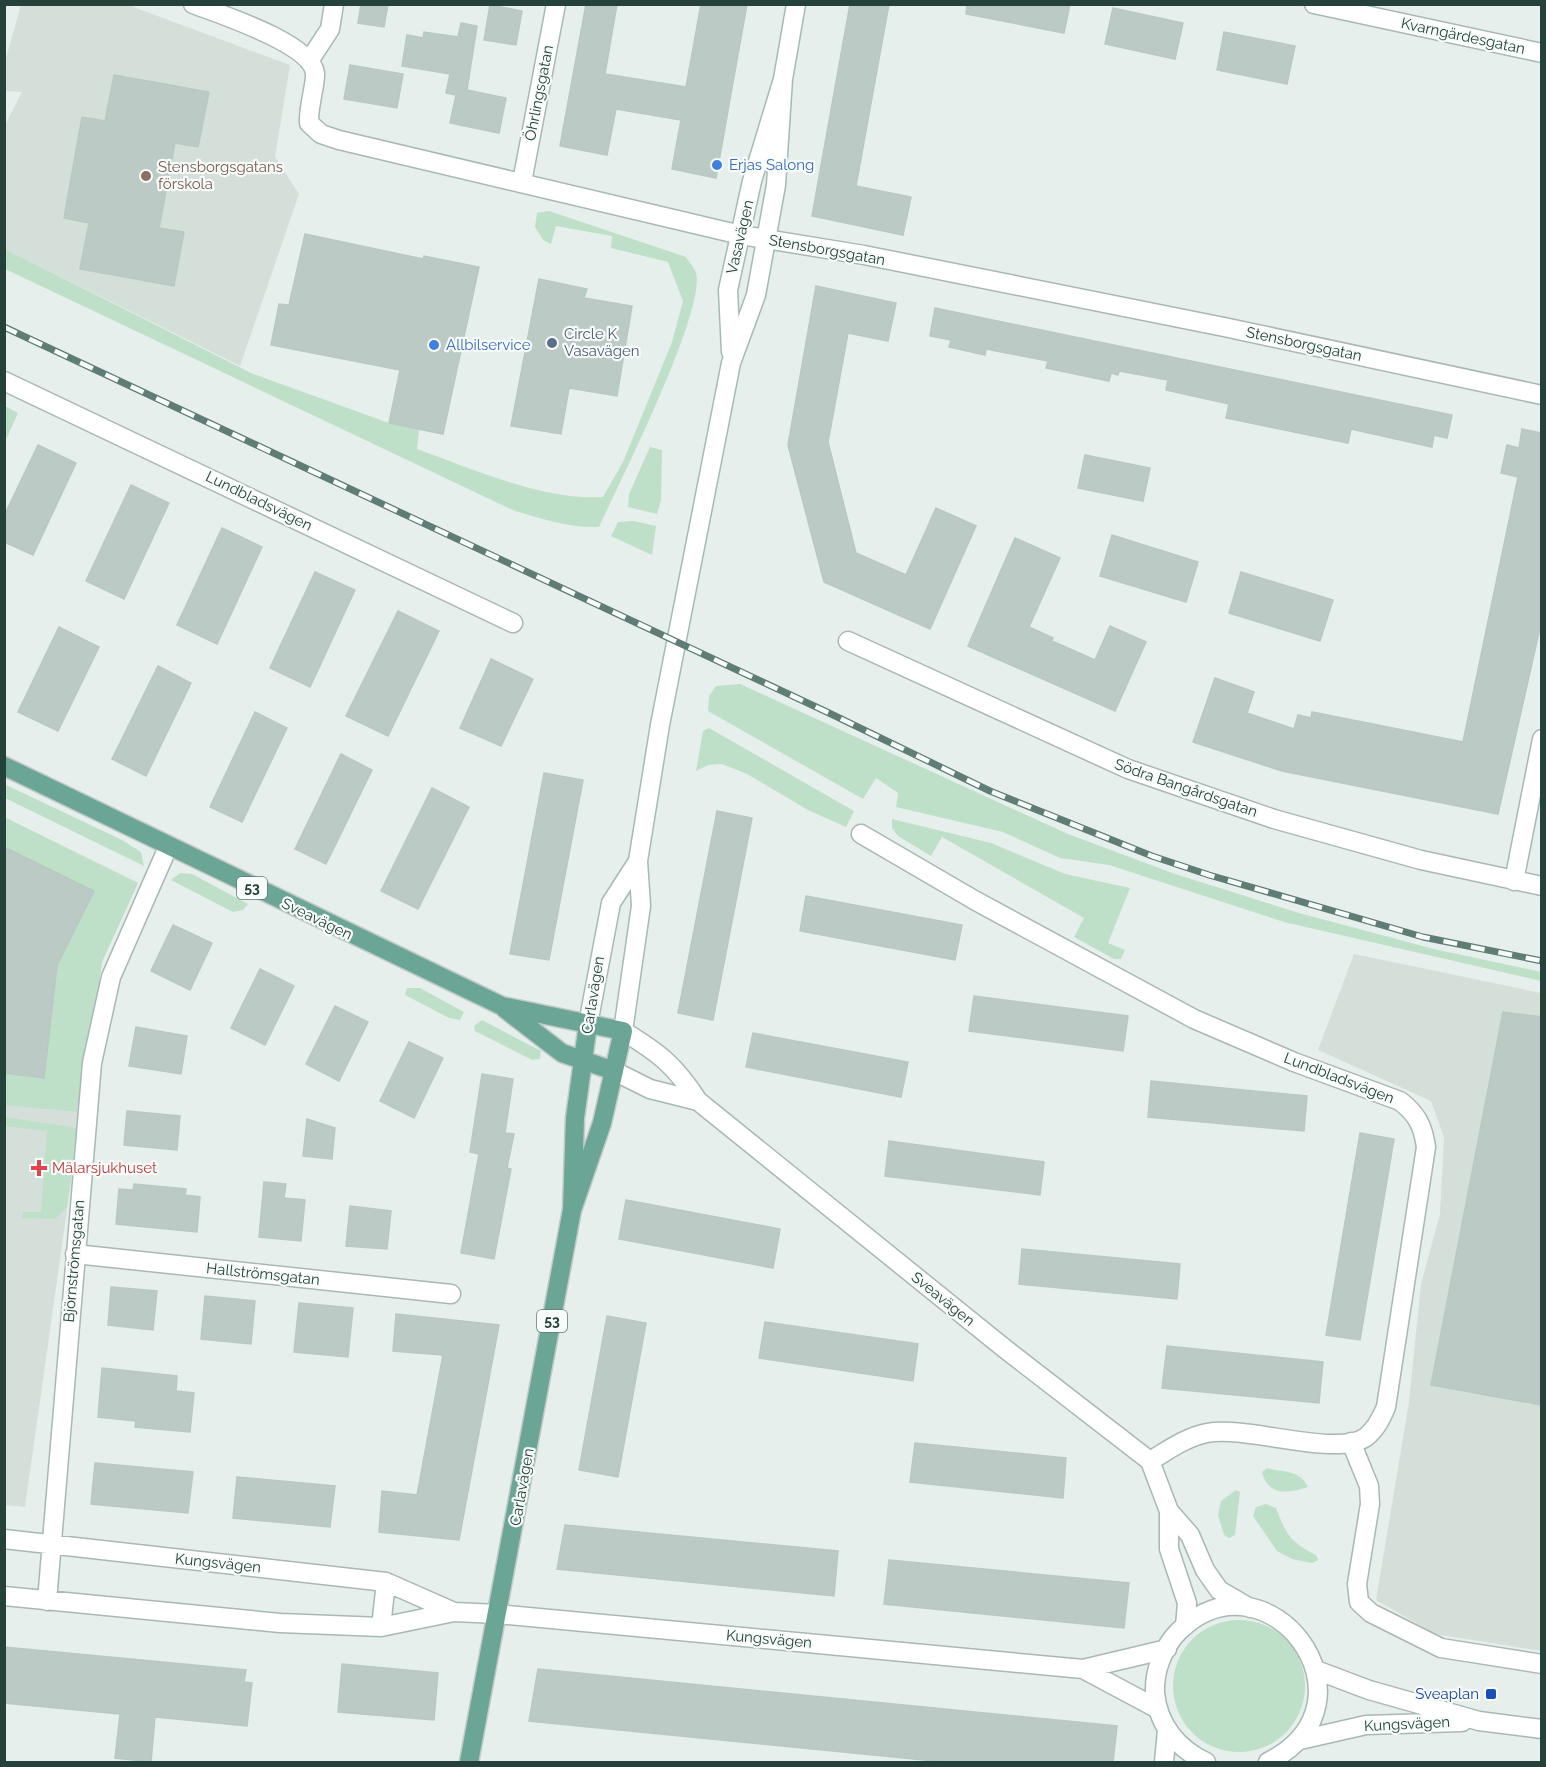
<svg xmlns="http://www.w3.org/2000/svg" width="1546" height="1767" viewBox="0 0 1546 1767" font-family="Raleway,sans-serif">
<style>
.built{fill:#d4dfda}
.green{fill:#bfe0c8}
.building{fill:#bbcac4;stroke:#b8c9c2;stroke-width:1.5}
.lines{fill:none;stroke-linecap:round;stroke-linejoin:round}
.minor-casing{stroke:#a8b8b2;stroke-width:21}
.tertiary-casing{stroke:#a8b8b2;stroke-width:21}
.secondary-casing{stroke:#a4bbb3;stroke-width:21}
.primary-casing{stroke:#c2cac8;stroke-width:21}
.minor{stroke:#fff;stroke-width:18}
.tertiary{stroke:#fff;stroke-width:18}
.secondary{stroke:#fff;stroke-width:18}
.primary{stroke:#6aa596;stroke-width:18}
.rail-casing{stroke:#5f7d75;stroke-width:7}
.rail{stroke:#f7fbf9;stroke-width:4.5;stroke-dasharray:14;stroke-linecap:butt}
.shop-dot{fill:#3f7fe0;stroke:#f7fbf9;stroke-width:2}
.education-dot{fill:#8d6e63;stroke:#f7fbf9;stroke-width:2}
.service-dot{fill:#5c6f8a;stroke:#f7fbf9;stroke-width:2}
.health-dot{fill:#e0444e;stroke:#f7fbf9;stroke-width:2}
.transit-dot{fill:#1a4fb4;stroke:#f7fbf9;stroke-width:2}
.labels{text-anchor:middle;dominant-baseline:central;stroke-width:4.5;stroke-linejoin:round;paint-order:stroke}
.shield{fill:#f7fbf9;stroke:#637a73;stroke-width:1.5}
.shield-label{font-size:14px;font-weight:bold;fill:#24423a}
.street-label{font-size:15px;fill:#24423a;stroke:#f7fbf9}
.shop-label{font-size:15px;fill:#366cbe;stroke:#f7fbf9;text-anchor:start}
.education-label{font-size:15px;fill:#785e54;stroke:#f7fbf9;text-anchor:start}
.service-label{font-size:15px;fill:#4e5e75;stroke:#f7fbf9;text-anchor:start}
.health-label{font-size:15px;fill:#be3a42;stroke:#f7fbf9;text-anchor:start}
.transit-label{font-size:15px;fill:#164399;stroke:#f7fbf9;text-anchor:end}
</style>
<rect width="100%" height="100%" fill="#e6efeb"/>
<!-- built -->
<path class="built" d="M21 5H128L290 65 275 157 299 194 240 366 5 249V125L22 92 5 91V62Z
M4 817 138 883 102 962 25 1507 4 1505Z
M1354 954 1541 993V1651L1435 1634 1376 1600 1409 1402 1421 1284 1440 1214 1444 1137 1431 1101 1318 1050Z"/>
<!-- green -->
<path class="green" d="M549 211 686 257C689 262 694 267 696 273 706 311 619 484 599 527 570 528 543 519 515 511L5 269V249L253 374 389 423 419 429 417 449C472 469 545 501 603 497L623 462 672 342 683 301 668 262 611 248 612 236 556 226 551 244 543 240 535 227 537 213Z
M5 406 18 413 5 442Z
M650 447 662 450 661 500 657 514 628 507 629 494Z
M634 521 656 526 652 555 611 536 618 522Z
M740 684 1068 834 1175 874 1299 913 1434 949 1541 972V981L1284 922 1109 865 1060 858 1003 832 896 807 898 793 876 778 863 799 708 711 709 696 716 686Z
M709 728 854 811 846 827 808 810 747 774 722 764 708 765 696 771 703 731Z
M4 784 122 840 141 852 144 866 5 798Z
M4 817 138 883 102 962 80 1112 5 1105V1073L44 1078 57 966 94 891 5 847Z
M892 819 991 843 1065 874 1130 888 1108 943 1125 950 1121 959H1114L1074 937 1084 918 942 837 931 856 898 836 892 828Z
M180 873 192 874 248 904 243 910 233 912 171 880Z
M407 988H420L464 1012 460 1020 449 1018 405 995Z
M482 1020 541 1051 540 1059 532 1060 475 1031 474 1026Z
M5 1117 78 1128 67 1207 55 1219 22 1218 23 1212H41L47 1131 5 1126Z
M1267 1468C1284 1473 1299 1469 1308 1487 1287 1494 1268 1496 1262 1472Z
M1236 1490 1240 1492 1235 1535 1229 1538 1224 1535 1218 1515 1221 1501Z
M1266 1504 1276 1508C1286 1534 1290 1542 1316 1555L1318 1560 1312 1563 1292 1559 1277 1551 1253 1516 1256 1507Z
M1173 1686a66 66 0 1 1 132 0a66 66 0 1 1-132 0Z"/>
<!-- building -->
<path class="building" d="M361 4H388L384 27 358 23Z
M586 4H617L605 74 686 87 701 4H747L716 178 672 169 681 120 616 109 607 155 560 146Z
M850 4H889L856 186 911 197 903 235 812 216Z
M967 4H1070L1064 33 966 14Z
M490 5 522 11 516 45 484 40Z
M1113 8 1183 23 1175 59 1105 44Z
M461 23 477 26 467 90 506 98 499 133 450 123 456 95 446 93 450 74 402 66 407 35 423 38 424 32 458 37Z
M1224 32 1295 46 1287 84 1217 70Z
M350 65 403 74 397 108 344 99Z
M114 75 209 92 198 147 175 143 159 228 184 232 174 286 80 269 89 223 64 218 82 117 105 121Z
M305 234 423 259 424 256 479 267 443 434 389 423 400 370 271 345 279 304 289 305Z
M539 279 587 289 584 298 632 306 617 396 569 388 561 434 511 426Z
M816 286 896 303 888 341 848 333 828 442 856 553 906 575 936 508 976 526 930 629 824 582 788 445Z
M935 308 1452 415 1447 438 1434 435 1432 447 1351 429 1348 443 1226 418 1229 404 1166 390 1168 380 1119 371 1118 375 1111 373 1109 381 1046 368 1048 361 986 349 985 355 949 347 951 340 930 336Z
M1522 429 1542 433V619L1498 814 1282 771 1193 742 1215 678 1254 692 1247 713 1294 729 1298 715 1311 718 1312 712 1463 742 1518 477 1501 473 1507 445 1519 448Z
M38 445 76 463 33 555 4 542V516Z
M1085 455 1150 468 1143 501 1078 488Z
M131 485 169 503 124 599 86 581Z
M222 528 262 547 217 644 177 625Z
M1112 535 1198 562 1186 602 1100 576Z
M1015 538 1060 558 1029 627 1053 638 1052 641 1095 660 1110 626 1146 642 1115 711 968 646Z
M315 572 355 590 310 687 270 668Z
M1241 572 1333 600 1320 641 1229 613Z
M398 611 439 631 388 736 346 716Z
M59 627 99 647 58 731 18 712Z
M491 659 533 679 501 746 460 728Z
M158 666 191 683 146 776 112 759Z
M255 712 287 728 242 822 210 807Z
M341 754 372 770 326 864 295 849Z
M544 773 583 780 549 960 510 954Z
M432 788 469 807 418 909 381 891Z
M717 811 752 818 713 1020 678 1013Z
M4 847 94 891 57 966 44 1078 4 1073Z
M806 896 962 925 955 960 800 931Z
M173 925 212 943 190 990 151 971Z
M260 969 294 986 265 1045 231 1028Z
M974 996 1128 1016 1123 1051 969 1031Z
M335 1006 368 1022 339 1081 306 1064Z
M1503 1012 1542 1017V1405L1431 1385Z
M136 1027 187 1036 181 1074 129 1066Z
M753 1033 908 1062 901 1097 746 1067Z
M409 1042 443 1058 414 1118 380 1101Z
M482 1074 513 1079 505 1133 514 1134 507 1168 511 1169 494 1259 461 1253 479 1154 470 1152Z
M1151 1081 1307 1096 1304 1131 1148 1117Z
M127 1111 180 1116 177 1150 124 1145Z
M307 1119 335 1128 332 1159 303 1156Z
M1360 1133 1394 1139 1360 1340 1326 1335Z
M889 1141 1044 1162 1040 1195 885 1176Z
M264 1182 286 1184 284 1198 305 1200 301 1241 259 1237Z
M134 1184 186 1189 185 1195 200 1197 197 1232 116 1224 119 1189 133 1190Z
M626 1200 780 1229 773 1268 619 1239Z
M350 1206 391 1211 387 1249 346 1246Z
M1022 1249 1180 1264 1177 1299 1019 1284Z
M111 1287 157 1291 153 1330 108 1325Z
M205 1296 255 1301 251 1344 201 1339Z
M299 1303 353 1308 348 1357 294 1352Z
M396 1314 499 1325 459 1540 379 1532 382 1491 417 1495 443 1355 393 1351Z
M607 1316 646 1323 618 1477 579 1470Z
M765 1322 918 1344 913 1381 759 1358Z
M1167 1346 1323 1362 1319 1403 1162 1388Z
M102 1368 177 1376 176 1391 194 1393 190 1432 135 1427 136 1421 98 1417Z
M915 1443 1066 1458 1063 1498 910 1482Z
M95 1463 193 1472 188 1513 91 1504Z
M237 1477 335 1486 330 1527 233 1518Z
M565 1525 838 1551 834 1596 557 1569Z
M889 1560 1129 1583 1124 1628 884 1604Z
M4 1647 246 1670 244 1682 252 1683 247 1726 155 1717 151 1762 115 1758 120 1714 4 1703Z
M342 1664 438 1673 434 1720 338 1712Z
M538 1669 1117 1726 1113 1762H944L529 1721Z"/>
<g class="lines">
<!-- minor casing -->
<g class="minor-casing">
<path id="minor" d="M193 4C219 14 311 43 315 73 316 84 308 107 309 123L321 134 339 140 741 235 864 255 1224 327 1542 395
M1314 4 1542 53
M309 61 330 29 334 4
M522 182 556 4
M4 381 513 623
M848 641 1128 769 1274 819 1421 860 1542 886
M861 834 976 901 1194 1019 1294 1062 1400 1101C1417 1114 1423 1126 1426 1147L1386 1407C1381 1419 1376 1429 1366 1437 1337 1458 1246 1425 1207 1433 1186 1437 1167 1451 1150 1461
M1514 881 1542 739
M75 1254 451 1294
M1351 1442 1369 1486 1370 1504 1357 1584 1359 1602 1371 1613 1441 1648 1542 1664
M4 1539 386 1582 454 1612
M4 1596 280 1623 381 1627 454 1612 498 1614 1083 1669 1167 1649
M47 1601 92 1063 111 977 168 847
M381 1627 386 1582
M1083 1669 1158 1709"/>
</g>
<!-- tertiary casing -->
<g class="tertiary-casing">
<path id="tertiary" d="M623 1031C659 1053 675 1065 698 1101L1004 1348 1150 1461 1169 1511 1190 1535 1205 1570 1219 1590 1250 1608
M614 1071 650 1089 698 1101
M1169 1511V1549L1187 1603 1185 1626
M1316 1670 1369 1690 1479 1721 1542 1729
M1300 1740 1366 1725 1462 1722
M1164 1762 1167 1730
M1206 1762C1178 1749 1158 1725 1155 1693 1154 1671 1163 1647 1179 1631 1267 1545 1387 1702 1268 1762"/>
</g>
<!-- secondary casing -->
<g class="secondary-casing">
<path id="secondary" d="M731 352 728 290 752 181 783 79 796 4
M588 1024 611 903 638 861
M623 1031 641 906 638 861 660 725 731 363 756 295 776 185 783 79"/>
</g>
<!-- primary casing -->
<g class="primary-casing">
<path id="primary" d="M4 766 502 1006 623 1031 602 1123 572 1210
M505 1009 562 1053 614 1071
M469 1762 572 1210 575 1118 588 1024"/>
</g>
<!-- minor -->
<use href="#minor" class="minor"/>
<!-- tertiary -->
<use href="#tertiary" class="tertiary"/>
<!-- secondary -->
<use href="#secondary" class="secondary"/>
<!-- primary -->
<use href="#primary" class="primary"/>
<!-- rail casing -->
<g class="rail-casing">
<path id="rail" d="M4 327 829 713 990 791 1152 856 1209 875 1423 937 1542 961"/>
</g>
<!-- rail -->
<use href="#rail" class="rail"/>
</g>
<!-- markers -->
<g class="shop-dot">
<circle cx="717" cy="165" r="6"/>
<circle cx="434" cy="345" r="6"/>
</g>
<circle class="education-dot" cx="146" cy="176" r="6"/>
<circle class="service-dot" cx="552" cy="343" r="6"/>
<path class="health-dot" d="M36 1159h6v6h6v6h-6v6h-6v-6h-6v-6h6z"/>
<rect class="transit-dot" x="1485" y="1688" width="12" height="12" rx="3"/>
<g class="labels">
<!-- shield labels -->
<g class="shield">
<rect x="237" y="877" width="30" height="22" rx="4.5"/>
<rect x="537" y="1310" width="30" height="22" rx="4.5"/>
</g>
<g class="shield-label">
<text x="252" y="888">53</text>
<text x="552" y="1321">53</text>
</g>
<!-- street labels -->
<g class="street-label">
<text transform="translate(1463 36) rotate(12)">Kvarngärdesgatan</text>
<text transform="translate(539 93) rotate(-79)">Öhrlingsgatan</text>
<text transform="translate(740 237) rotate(-77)">Vasavägen</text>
<text transform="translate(827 250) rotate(10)">Stensborgsgatan</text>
<text transform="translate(1304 344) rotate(12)">Stensborgsgatan</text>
<text transform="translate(259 501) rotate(26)">Lundbladsvägen</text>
<text transform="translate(1186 788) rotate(19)">Södra Bangårdsgatan</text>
<text transform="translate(317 919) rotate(26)">Sveavägen</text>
<text transform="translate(593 995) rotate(-81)">Carlavägen</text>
<text transform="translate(1339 1078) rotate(21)">Lundbladsvägen</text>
<text transform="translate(74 1261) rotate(-85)">Björnströmsgatan</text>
<text transform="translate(263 1274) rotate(6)">Hallströmsgatan</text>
<text transform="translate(943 1299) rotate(39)">Sveavägen</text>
<text transform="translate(522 1487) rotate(-80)">Carlavägen</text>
<text transform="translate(218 1563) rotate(6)">Kungsvägen</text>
<text transform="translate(769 1639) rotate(5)">Kungsvägen</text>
<text transform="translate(1407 1724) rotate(-3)">Kungsvägen</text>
</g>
<!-- shop labels -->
<g class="shop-label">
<text x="729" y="165">Erjas Salong</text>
<text x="446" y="345">Allbilservice</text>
</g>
<!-- education labels -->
<g class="education-label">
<text x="158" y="167">Stensborgsgatans<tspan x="158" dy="17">förskola</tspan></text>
</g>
<!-- service labels -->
<g class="service-label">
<text x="564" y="334">Circle K<tspan x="564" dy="17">Vasavägen</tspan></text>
</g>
<!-- health labels -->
<g class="health-label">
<text x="52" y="1168">Mälarsjukhuset</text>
</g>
<!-- transit labels -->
<g class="transit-label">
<text x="1479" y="1694">Sveaplan</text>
</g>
</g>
<!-- border -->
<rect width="1546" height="1767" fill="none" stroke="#24423a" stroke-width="12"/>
</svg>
